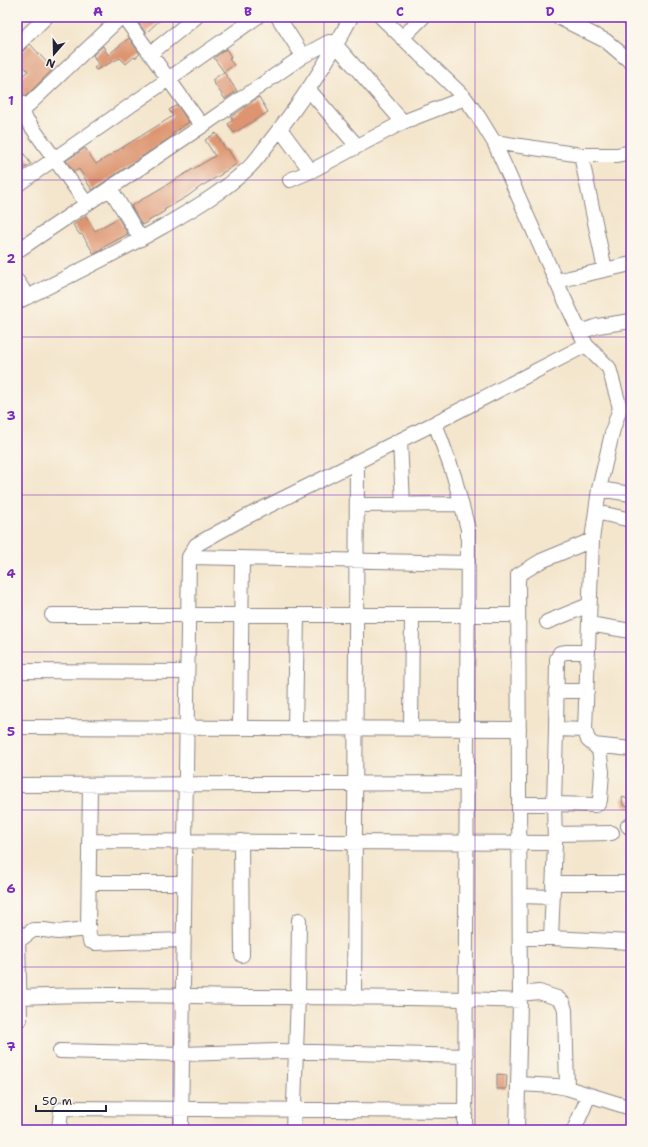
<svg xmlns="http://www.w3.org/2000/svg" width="648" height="1147" viewBox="0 0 648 1147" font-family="'Shantell Sans',sans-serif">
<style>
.building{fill:#dd9470}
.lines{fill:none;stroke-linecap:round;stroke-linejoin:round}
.minor-casing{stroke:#8b8484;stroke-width:16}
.minor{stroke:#fff;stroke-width:14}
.grid{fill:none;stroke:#7b2cbf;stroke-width:1;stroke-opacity:0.55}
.neatline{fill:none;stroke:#7b2cbf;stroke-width:1.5}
.grid-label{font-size:13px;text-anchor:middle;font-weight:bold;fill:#7b2cbf}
</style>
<rect width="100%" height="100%" fill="#fbf7ec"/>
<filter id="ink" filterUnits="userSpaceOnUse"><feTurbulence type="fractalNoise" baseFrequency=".025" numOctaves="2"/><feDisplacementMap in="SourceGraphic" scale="8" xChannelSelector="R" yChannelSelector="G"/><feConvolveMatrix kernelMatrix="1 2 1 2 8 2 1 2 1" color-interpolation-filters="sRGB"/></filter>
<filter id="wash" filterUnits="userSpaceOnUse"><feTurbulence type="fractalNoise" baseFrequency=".012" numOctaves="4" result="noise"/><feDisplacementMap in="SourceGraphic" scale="16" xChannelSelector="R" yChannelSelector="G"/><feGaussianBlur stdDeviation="0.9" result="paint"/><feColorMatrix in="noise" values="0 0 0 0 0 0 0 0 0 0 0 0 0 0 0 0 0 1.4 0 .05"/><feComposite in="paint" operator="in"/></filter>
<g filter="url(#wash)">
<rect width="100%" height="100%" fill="#f4e6cd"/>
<g id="blocks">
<!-- building -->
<path class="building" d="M134 17H163L146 33Z
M129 38 140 54 135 58 134 57 126 64 120 58 96 70 94 68 98 64 93 55 103 46 108 55Z
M30 44 53 69 26 96 20 91H17V81L28 71 17 59V53L23 51Z
M226 49 231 57 229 59 234 65 224 72 214 58Z
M224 72 237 91 225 99 212 80Z
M259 97 268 112 234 133 228 124 233 120 231 117Z
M177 105 189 122 172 134 173 136 92 190 79 169 74 172 66 161 85 148 96 164 173 116 169 110Z
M216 133 226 150 228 149 237 164 222 173V174L200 187 188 196 164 210 165 211 142 225 131 206 215 156 205 140Z
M17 144 31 164 20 171 17 167Z
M86 216 95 231 118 218 128 234 102 248 103 249 94 254 82 234 80 235 73 225Z
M622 797 631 800V808L623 805Z
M497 1074 507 1075 506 1089H497Z"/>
</g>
</g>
<g filter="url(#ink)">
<use href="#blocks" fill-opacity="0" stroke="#8b8484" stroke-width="1"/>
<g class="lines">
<!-- minor casing -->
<g class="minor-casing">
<path id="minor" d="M124 17 202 126
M278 17 303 56
M381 17 465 98 478 116 494 142 556 281 586 345 609 368 620 408 613 429 599 489 592 540 585 730 588 740 594 745 631 749
M558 17 606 41 631 62
M627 17 631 19
M402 38 423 17
M17 45 46 17
M150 54 196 17
M309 90 357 146
M17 99 26 108
M21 112 87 204
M17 115 23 110 121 17
M280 129 311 171
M494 142 581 155H617L631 152
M581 155 605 270
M290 180 311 171 403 122 465 98
M17 185 257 17
M110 188 141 239
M17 251 202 126 303 56 329 42H331L336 45 403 122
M17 281 28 297
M556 281 631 264
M17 302C66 278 115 254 162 227 191 210 220 194 245 171 254 164 261 153 268 144 300 104 328 62 351 17
M580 332 598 326 631 321
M435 423 454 476 468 529 465 1130
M400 441 403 504
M599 489 631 494
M357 505 461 504
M596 512 631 520
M189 557 468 563
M52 615H518
M547 622 589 605
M589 624 631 631
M17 671 187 672
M556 691H587
M17 727 519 729
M240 728 242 558
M295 728 297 615
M411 728 412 615
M556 729 585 730
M17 785 467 783
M90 785 88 929 90 941 95 943 183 940
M519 804H554L595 805 598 804 600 800 602 772 600 757 599 750 594 745
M628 826 631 828
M555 834 612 833
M89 841 555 843
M241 841 242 955
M89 883H184
M553 883H626L631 885
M520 896 553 897
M17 931 18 941 20 1019H17
M520 938H551L631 942
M551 938 555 843 554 804 556 729 557 659 560 653 567 652H588
M18 941 33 930H44L58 932 88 929
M520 994 539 992 557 998 563 1003 565 1010 567 1088
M20 997C99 993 180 996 259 997 346 997 433 997 520 1001
M354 998 357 462
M60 1051 182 1054 277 1051 466 1056
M518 1084 556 1086 567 1088 631 1108
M59 1130 61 1110 66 1108C199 1108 333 1111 466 1111
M181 1130 189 557 196 545 208 538 244 518 435 423 586 345
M293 1130 298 997 299 920
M517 1130 520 1001 518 575 541 561 592 540
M574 1130 589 1095"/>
</g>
<!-- minor -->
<use href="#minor" class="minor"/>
</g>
</g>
<!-- grid -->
<path class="grid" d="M173 17V1130M324 17V1130M475 17V1130M17 180H631M17 337H631M17 495H631M17 652H631M17 810H631M17 967H631"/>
<!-- margin -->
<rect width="648" height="1147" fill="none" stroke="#fbf7ec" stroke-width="44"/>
<!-- north arrow -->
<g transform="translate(54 54) rotate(200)" stroke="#fbf7ec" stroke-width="3" paint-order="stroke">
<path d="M0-3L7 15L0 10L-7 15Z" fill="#22223b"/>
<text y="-6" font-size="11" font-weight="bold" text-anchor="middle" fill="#22223b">N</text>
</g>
<!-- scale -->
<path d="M36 1105v6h70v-6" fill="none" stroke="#22223b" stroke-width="2"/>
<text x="42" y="1105" font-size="12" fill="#22223b" stroke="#fbf7ec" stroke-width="3" paint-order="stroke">50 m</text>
<rect x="22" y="22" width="604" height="1103" class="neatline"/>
<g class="grid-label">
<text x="98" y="16">A</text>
<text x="248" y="16">B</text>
<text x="400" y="16">C</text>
<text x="550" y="16">D</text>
<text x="11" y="105">1</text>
<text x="11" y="263">2</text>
<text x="11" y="420">3</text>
<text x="11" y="578">4</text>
<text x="11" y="736">5</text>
<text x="11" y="893">6</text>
<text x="11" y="1051">7</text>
</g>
</svg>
